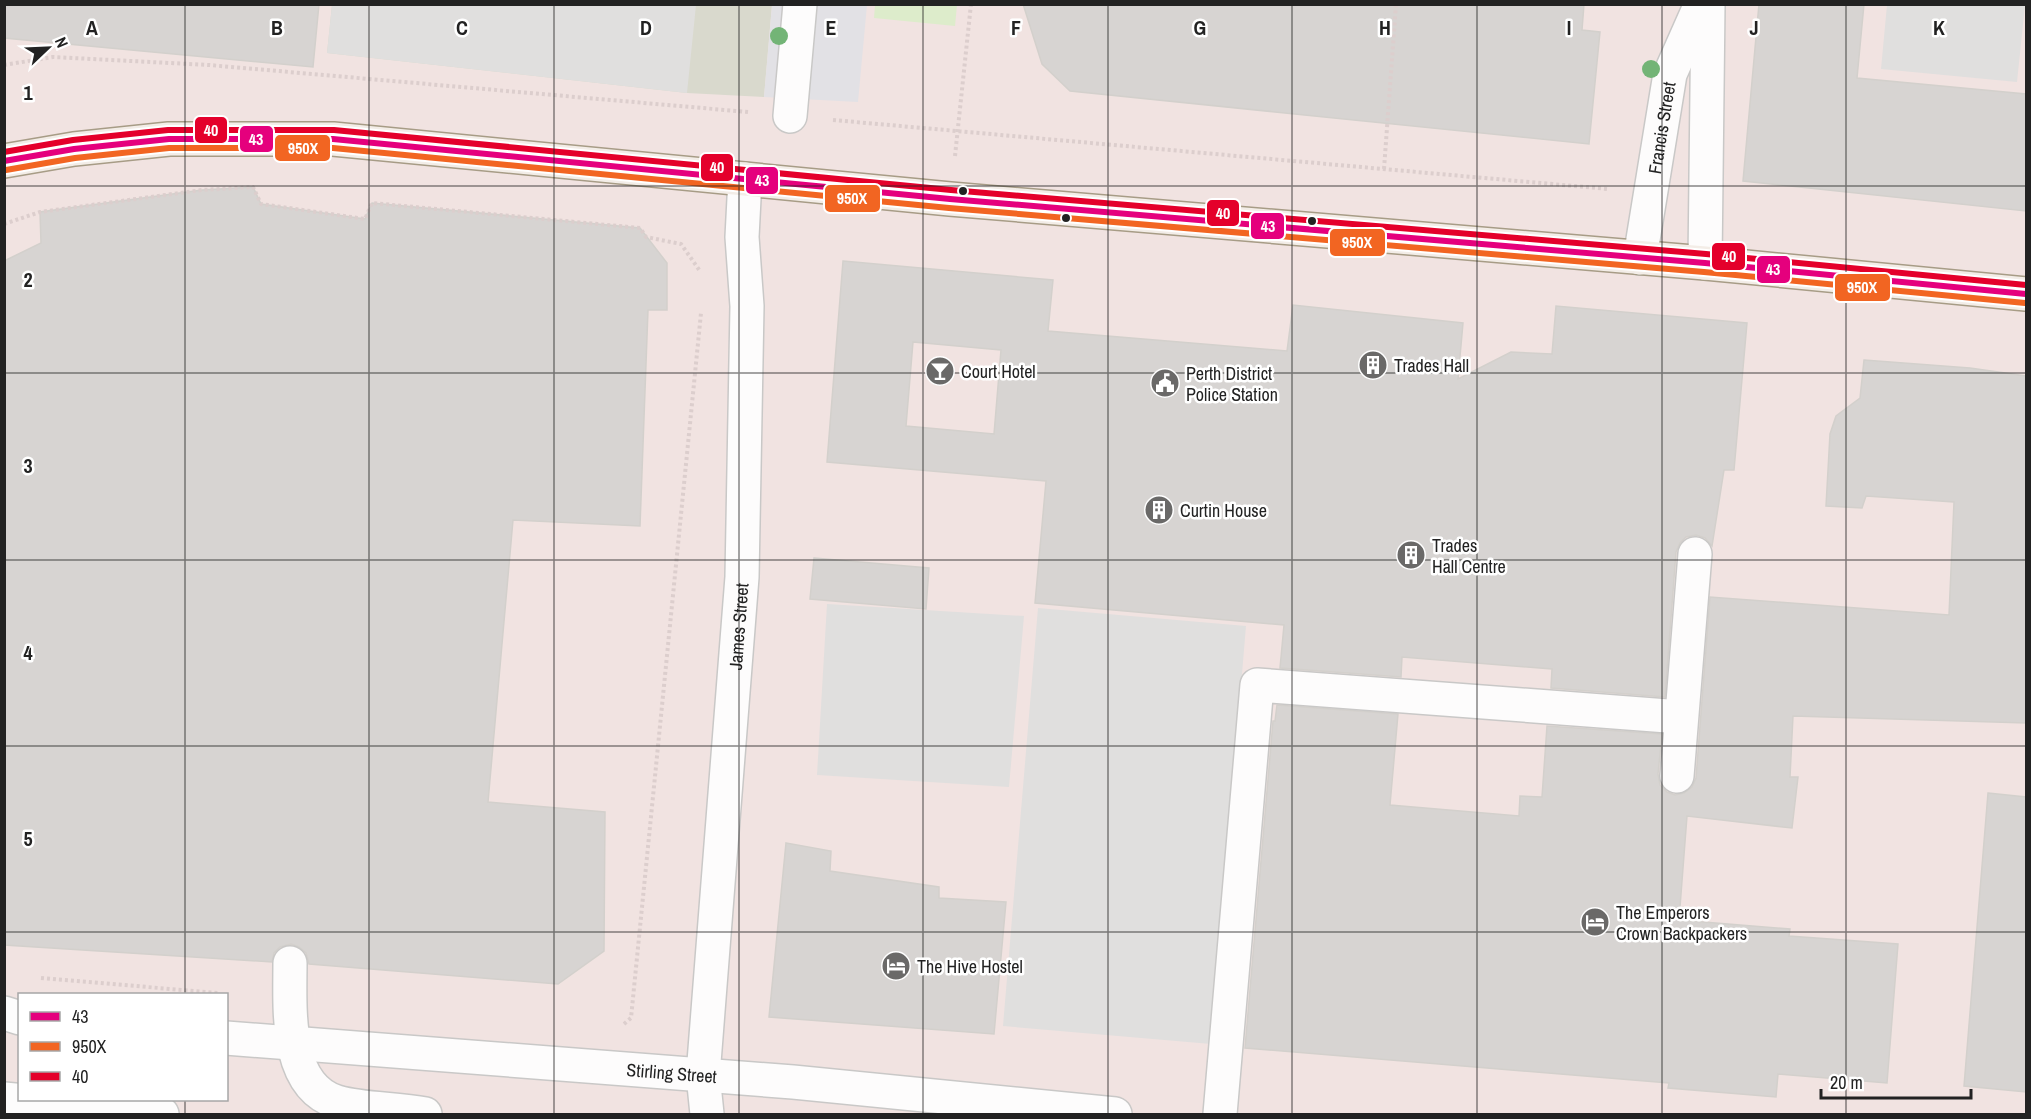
<svg xmlns="http://www.w3.org/2000/svg" width="2031" height="1119" viewBox="0 0 2031 1119" font-family="'Archivo Narrow',sans-serif">
<style>
.commercial{fill:#f1e3e1;fill-rule:evenodd}
.construction{fill:#d9d9cd}
.grass{fill:#ddeccb}
.parking{fill:#e0dfde}
.plaza{fill:#e2e1e5}
.building{fill:#d7d4d2;stroke:#d3d0cc;stroke-width:1.5;fill-rule:evenodd}
.lines{fill:none;stroke-linecap:round;stroke-linejoin:round}
.minor-casing{stroke:#c9c8c7;stroke-width:36}
.major-casing{stroke:#a79c86;stroke-width:36}
.path{stroke:#dccecd;stroke-width:4;stroke-dasharray:3 3;stroke-linecap:butt}
.minor{stroke:#fdfcfc;stroke-width:33}
.major{stroke:#f3ede7;stroke-width:33}
.bus-1-casing{stroke:#fff;stroke-width:10}
.bus-2-casing{stroke:#fff;stroke-width:10}
.bus-3-casing{stroke:#fff;stroke-width:10}
.bus-1{stroke:#e5007d;stroke-width:6}
.bus-2{stroke:#f26522;stroke-width:6}
.bus-3{stroke:#e4002b;stroke-width:6}
.tree{fill:#73b476}
.grid{fill:none;stroke:#222;stroke-width:1.5;stroke-opacity:0.55}
.bus-dot{fill:#222;stroke:#fff;stroke-width:2}
.labels{text-anchor:middle;dominant-baseline:central;stroke-width:5;stroke-linejoin:round;paint-order:stroke}
.street-label{font-size:18px;fill:#222;stroke:#fff}
.poi-label{font-size:18px;fill:#222;stroke:#fff;text-anchor:start}
.grid-label{font-size:20px;text-anchor:middle;font-weight:bold;fill:#222;stroke:#fff;stroke-width:5;stroke-linejoin:round;paint-order:stroke}
.line-badge{stroke:#fff;stroke-width:2}
.badge-label{font-size:16px;text-anchor:middle;font-weight:bold;fill:#fff}
</style>
<rect width="100%" height="100%" fill="#f0eeeb"/>
<!-- commercial -->
<path class="commercial" d="M5 5H2026V1114H5ZM20 994H226V1100H20Z"/>
<!-- construction -->
<path class="construction" d="M332 5H772L764 97 687 93 327 53Z"/>
<!-- grass -->
<path class="grass" d="M875 5H957L955 26 874 18Z"/>
<!-- parking -->
<path class="parking" d="M332 5H696L687 93 327 53Z
M1887 5H2025L2017 82 1881 69Z
M827 604 1024 616 1009 787 817 775Z
M1038 608 1246 626 1211 1044 1003 1026Z"/>
<!-- plaza -->
<path class="plaza" d="M772 5H867L858 102 764 97Z"/>
<!-- building -->
<path class="building" d="M4 4H319L313 67 4 38Z
M1023 4H1584L1582 30 1600 32 1589 144 1070 91 1042 64Z
M1759 4H1864L1857 78 2026 94V211L1743 181Z
M253 187 261 204 365 219 372 203 640 228 667 263V310H648L640 526 513 520 488 802 605 812 604 951 558 984 309 964 306 953 299 947 291 944 280 947 274 953 272 962 4 945V261L41 243 40 212 202 190Z
M843 261 1053 280 1048 331 1287 351 1293 305 1463 323 1458 379 1511 352 1552 354 1556 306 1747 323 1734 470H1724L1712 546 1705 538 1696 535 1686 537 1680 543 1676 552 1665 697 1551 688 1552 669 1402 657 1401 677 1280 668 1284 625 1035 603 1046 481 827 462ZM913 342 1001 350 994 434 906 426Z
M1864 360 1970 368 2026 376V723L1793 716 1790 777H1798L1792 828 1687 816 1679 920 1790 929 1789 936 1898 944 1887 1083 1778 1074 1776 1097 1668 1088 1669 1083 1245 1048 1273 721H1275L1277 705 1398 714 1390 805 1519 816 1520 796 1542 797 1547 726 1662 734 1658 774 1660 785 1667 792 1675 795 1684 793 1692 787 1696 778 1710 597 1949 615 1954 502 1866 496 1862 508 1826 506 1830 434 1836 416 1860 398Z
M814 558 929 568 926 609 810 599Z
M1988 793 2026 797V1092L1964 1086Z
M786 843 831 851 830 871 939 887V898L1006 902 994 1034 769 1017Z"/>
<g class="lines">
<!-- minor casing -->
<g class="minor-casing">
<g id="minor">
<path d="M790 116 800 4"/>
<path id="s1" d="M1640 258 1670 74 1701 4"/>
<path d="M1705 263 1708 4"/>
<path d="M1677 776 1695 554"/>
<path d="M290 963C290 1007 284 1086 337 1102 365 1110 396 1108 425 1114"/>
<path d="M4 1013 20 1018"/>
<path id="s2" d="M226 1038 793 1082 1115 1114"/>
<path d="M4 1099 162 1114"/>
<path id="s3" d="M707 1114 703 1075 742 577 747 306 742 237 745 179"/>
<path d="M1220 1114 1257 685 1681 717"/>
</g>
</g>
<!-- major casing -->
<g class="major-casing">
<path id="major" d="M4 161 74 149 169 139H333L950 199 1705 263 2026 294"/>
</g>
<!-- path -->
<path class="path" d="M4 65 53 57 209 65 748 112
M833 120 1608 189
M955 156 971 4
M1384 169 1396 4
M4 224 40 212 202 190 253 187 261 204 365 219 372 203 640 228 646 237 681 244 700 271
M41 978 218 993
M624 1024 631 1018 701 313"/>
<!-- minor -->
<use href="#minor" class="minor"/>
<!-- major -->
<use href="#major" class="major"/>
<!-- bus-1 casing -->
<g class="bus-1-casing">
<path id="bus-1" d="M4 161 74 149 169 139H333L950 199 1705 263 2026 294"/>
</g>
<!-- bus-2 casing -->
<g class="bus-2-casing">
<path id="bus-2" d="M6 170 75 158 169 148H333L949 208 1704 272 2025 303"/>
</g>
<!-- bus-3 casing -->
<g class="bus-3-casing">
<path id="bus-3" d="M4 152 73 140 168 130H334L951 190 1706 254 2026 285"/>
</g>
<!-- bus-1 -->
<use href="#bus-1" class="bus-1"/>
<!-- bus-2 -->
<use href="#bus-2" class="bus-2"/>
<!-- bus-3 -->
<use href="#bus-3" class="bus-3"/>
</g>
<!-- trees -->
<g class="tree">
<circle cx="779" cy="36" r="9"/>
<circle cx="1651" cy="69" r="9"/>
</g>
<!-- grid -->
<path class="grid" d="M185 4V994M369 4V1114M554 4V1114M739 4V1114M923 4V1114M1108 4V1114M1292 4V1114M1477 4V1114M1662 4V1114M1846 4V1114M4 186H2026M4 373H2026M4 560H2026M4 746H2026M4 932H2026M185 1100V1114"/>
<!-- icons -->
<defs>
<g id="building-disc" transform="scale(1.5)"><circle r="9.5" fill="#6a6968" stroke="#fff"/><path d="M-4-6H4V6H1V3H-1V6H-4ZM-2.5-4.3h1.7v1.8h-1.7ZM.8-4.3h1.7v1.8H.8ZM-2.5-1h1.7V.8h-1.7ZM.8-1h1.7V.8H.8Z" fill="#fff"/></g>
<g id="bar-disc" transform="scale(1.5)"><circle r="9.5" fill="#6a6968" stroke="#fff"/><path d="M-6-5H6L.8 .8V4.5H3.5V6h-7V4.5H-.8V.8Z" fill="#fff"/></g>
<g id="civic-disc" transform="scale(1.5)"><circle r="9.5" fill="#6a6968" stroke="#fff"/><path d="M-.6-6.5H3V-4.5H.6V-3L4-1V1h2V6H-6V1h2V-1L-.6-3ZM-1.2 2.5V6h2.4V2.5Z" fill="#fff"/></g>
<g id="hotel-disc" transform="scale(1.5)"><circle r="9.5" fill="#6a6968" stroke="#fff"/><path d="M-6-4.5h1.5V1H6V5H4.5V3h-9V5H-6ZM-4 0a1.8 1.8 0 1 1 3.6 0ZM.5 0V-2.5h3Q6-2.5 6 0Z" fill="#fff"/></g>
</defs>
<g fill-rule="evenodd">
<use href="#building-disc" x="1373" y="365"/>
<use href="#bar-disc" x="940" y="371"/>
<use href="#civic-disc" x="1165" y="383"/>
<use href="#building-disc" x="1159" y="510"/>
<use href="#building-disc" x="1411" y="555"/>
<use href="#hotel-disc" x="1595" y="922"/>
<use href="#hotel-disc" x="896" y="966"/>
</g>
<!-- markers -->
<g class="bus-dot">
<circle cx="963" cy="191" r="5"/>
<circle cx="1066" cy="218" r="5"/>
<circle cx="1312" cy="221" r="5"/>
</g>
<g class="labels">
<!-- street labels -->
<g class="street-label">
<text stroke="none"><textPath href="#s1" startOffset="132">Francis Street</textPath></text>
<text stroke="none"><textPath href="#s3" startOffset="489">James Street</textPath></text>
<text stroke="none"><textPath href="#s2" startOffset="447">Stirling Street</textPath></text>
</g>
<!-- poi labels -->
<g class="poi-label">
<text x="1394" y="365">Trades Hall</text>
<text x="961" y="371">Court Hotel</text>
<text x="1186" y="373">Perth District<tspan x="1186" dy="21">Police Station</tspan></text>
<text x="1180" y="510">Curtin House</text>
<text x="1432" y="545">Trades<tspan x="1432" dy="21">Hall Centre</tspan></text>
<text x="1616" y="912">The Emperors<tspan x="1616" dy="21">Crown Backpackers</tspan></text>
<text x="917" y="966">The Hive Hostel</text>
</g>
</g>
<g class="grid-label">
<text x="92" y="35">A</text>
<text x="277" y="35">B</text>
<text x="462" y="35">C</text>
<text x="646" y="35">D</text>
<text x="831" y="35">E</text>
<text x="1016" y="35">F</text>
<text x="1200" y="35">G</text>
<text x="1385" y="35">H</text>
<text x="1569" y="35">I</text>
<text x="1754" y="35">J</text>
<text x="1939" y="35">K</text>
<text x="28" y="100">1</text>
<text x="28" y="287">2</text>
<text x="28" y="473">3</text>
<text x="28" y="660">4</text>
<text x="28" y="846">5</text>
</g>
<g class="line-badge">
<rect x="194" y="116" width="34" height="28" rx="6" fill="#e4002b"/>
<rect x="239" y="125" width="35" height="28" rx="6" fill="#e5007d"/>
<rect x="274" y="134" width="57" height="28" rx="6" fill="#f26522"/>
<rect x="700" y="153" width="34" height="29" rx="6" fill="#e4002b"/>
<rect x="745" y="166" width="34" height="29" rx="6" fill="#e5007d"/>
<rect x="824" y="184" width="57" height="29" rx="6" fill="#f26522"/>
<rect x="1206" y="199" width="34" height="28" rx="6" fill="#e4002b"/>
<rect x="1250" y="212" width="35" height="28" rx="6" fill="#e5007d"/>
<rect x="1329" y="228" width="57" height="29" rx="6" fill="#f26522"/>
<rect x="1711" y="242" width="35" height="29" rx="6" fill="#e4002b"/>
<rect x="1756" y="255" width="35" height="29" rx="6" fill="#e5007d"/>
<rect x="1834" y="273" width="57" height="29" rx="6" fill="#f26522"/>
</g>
<g class="badge-label">
<text x="211" y="136">40</text>
<text x="256" y="145">43</text>
<text x="303" y="154">950X</text>
<text x="717" y="173">40</text>
<text x="762" y="186">43</text>
<text x="852" y="204">950X</text>
<text x="1223" y="219">40</text>
<text x="1268" y="232">43</text>
<text x="1357" y="248">950X</text>
<text x="1729" y="262">40</text>
<text x="1773" y="275">43</text>
<text x="1862" y="293">950X</text>
</g>
<!-- border -->
<rect width="2031" height="1119" fill="none" stroke="#222222" stroke-width="12"/>
<!-- legend -->
<rect x="18" y="993" width="210" height="108" fill="#ffffff" stroke="#a7a7a7" stroke-width="1.5"/>
<rect x="30" y="1012" width="30" height="9" fill="#e5007d" stroke="#a7a7a7" stroke-width="1.5"/>
<text x="72" y="1023" font-size="18" fill="#222222">43</text>
<rect x="30" y="1042" width="30" height="9" fill="#f26522" stroke="#a7a7a7" stroke-width="1.5"/>
<text x="72" y="1053" font-size="18" fill="#222222">950X</text>
<rect x="30" y="1072" width="30" height="9" fill="#e4002b" stroke="#a7a7a7" stroke-width="1.5"/>
<text x="72" y="1083" font-size="18" fill="#222222">40</text>
<!-- north arrow -->
<g transform="translate(48 48) rotate(67)" stroke="#ffffff" stroke-width="4.5" paint-order="stroke">
<path d="M0-4.5L10 22L0 15L-10 22Z" fill="#222222"/>
<text y="-9" font-size="16" font-weight="bold" text-anchor="middle" fill="#222222">N</text>
</g>
<!-- scale -->
<path d="M1821 1089v9h150v-9" fill="none" stroke="#222222" stroke-width="3"/>
<text x="1830" y="1089" font-size="18" fill="#222222" stroke="#ffffff" stroke-width="4.5" paint-order="stroke">20 m</text>
</svg>
